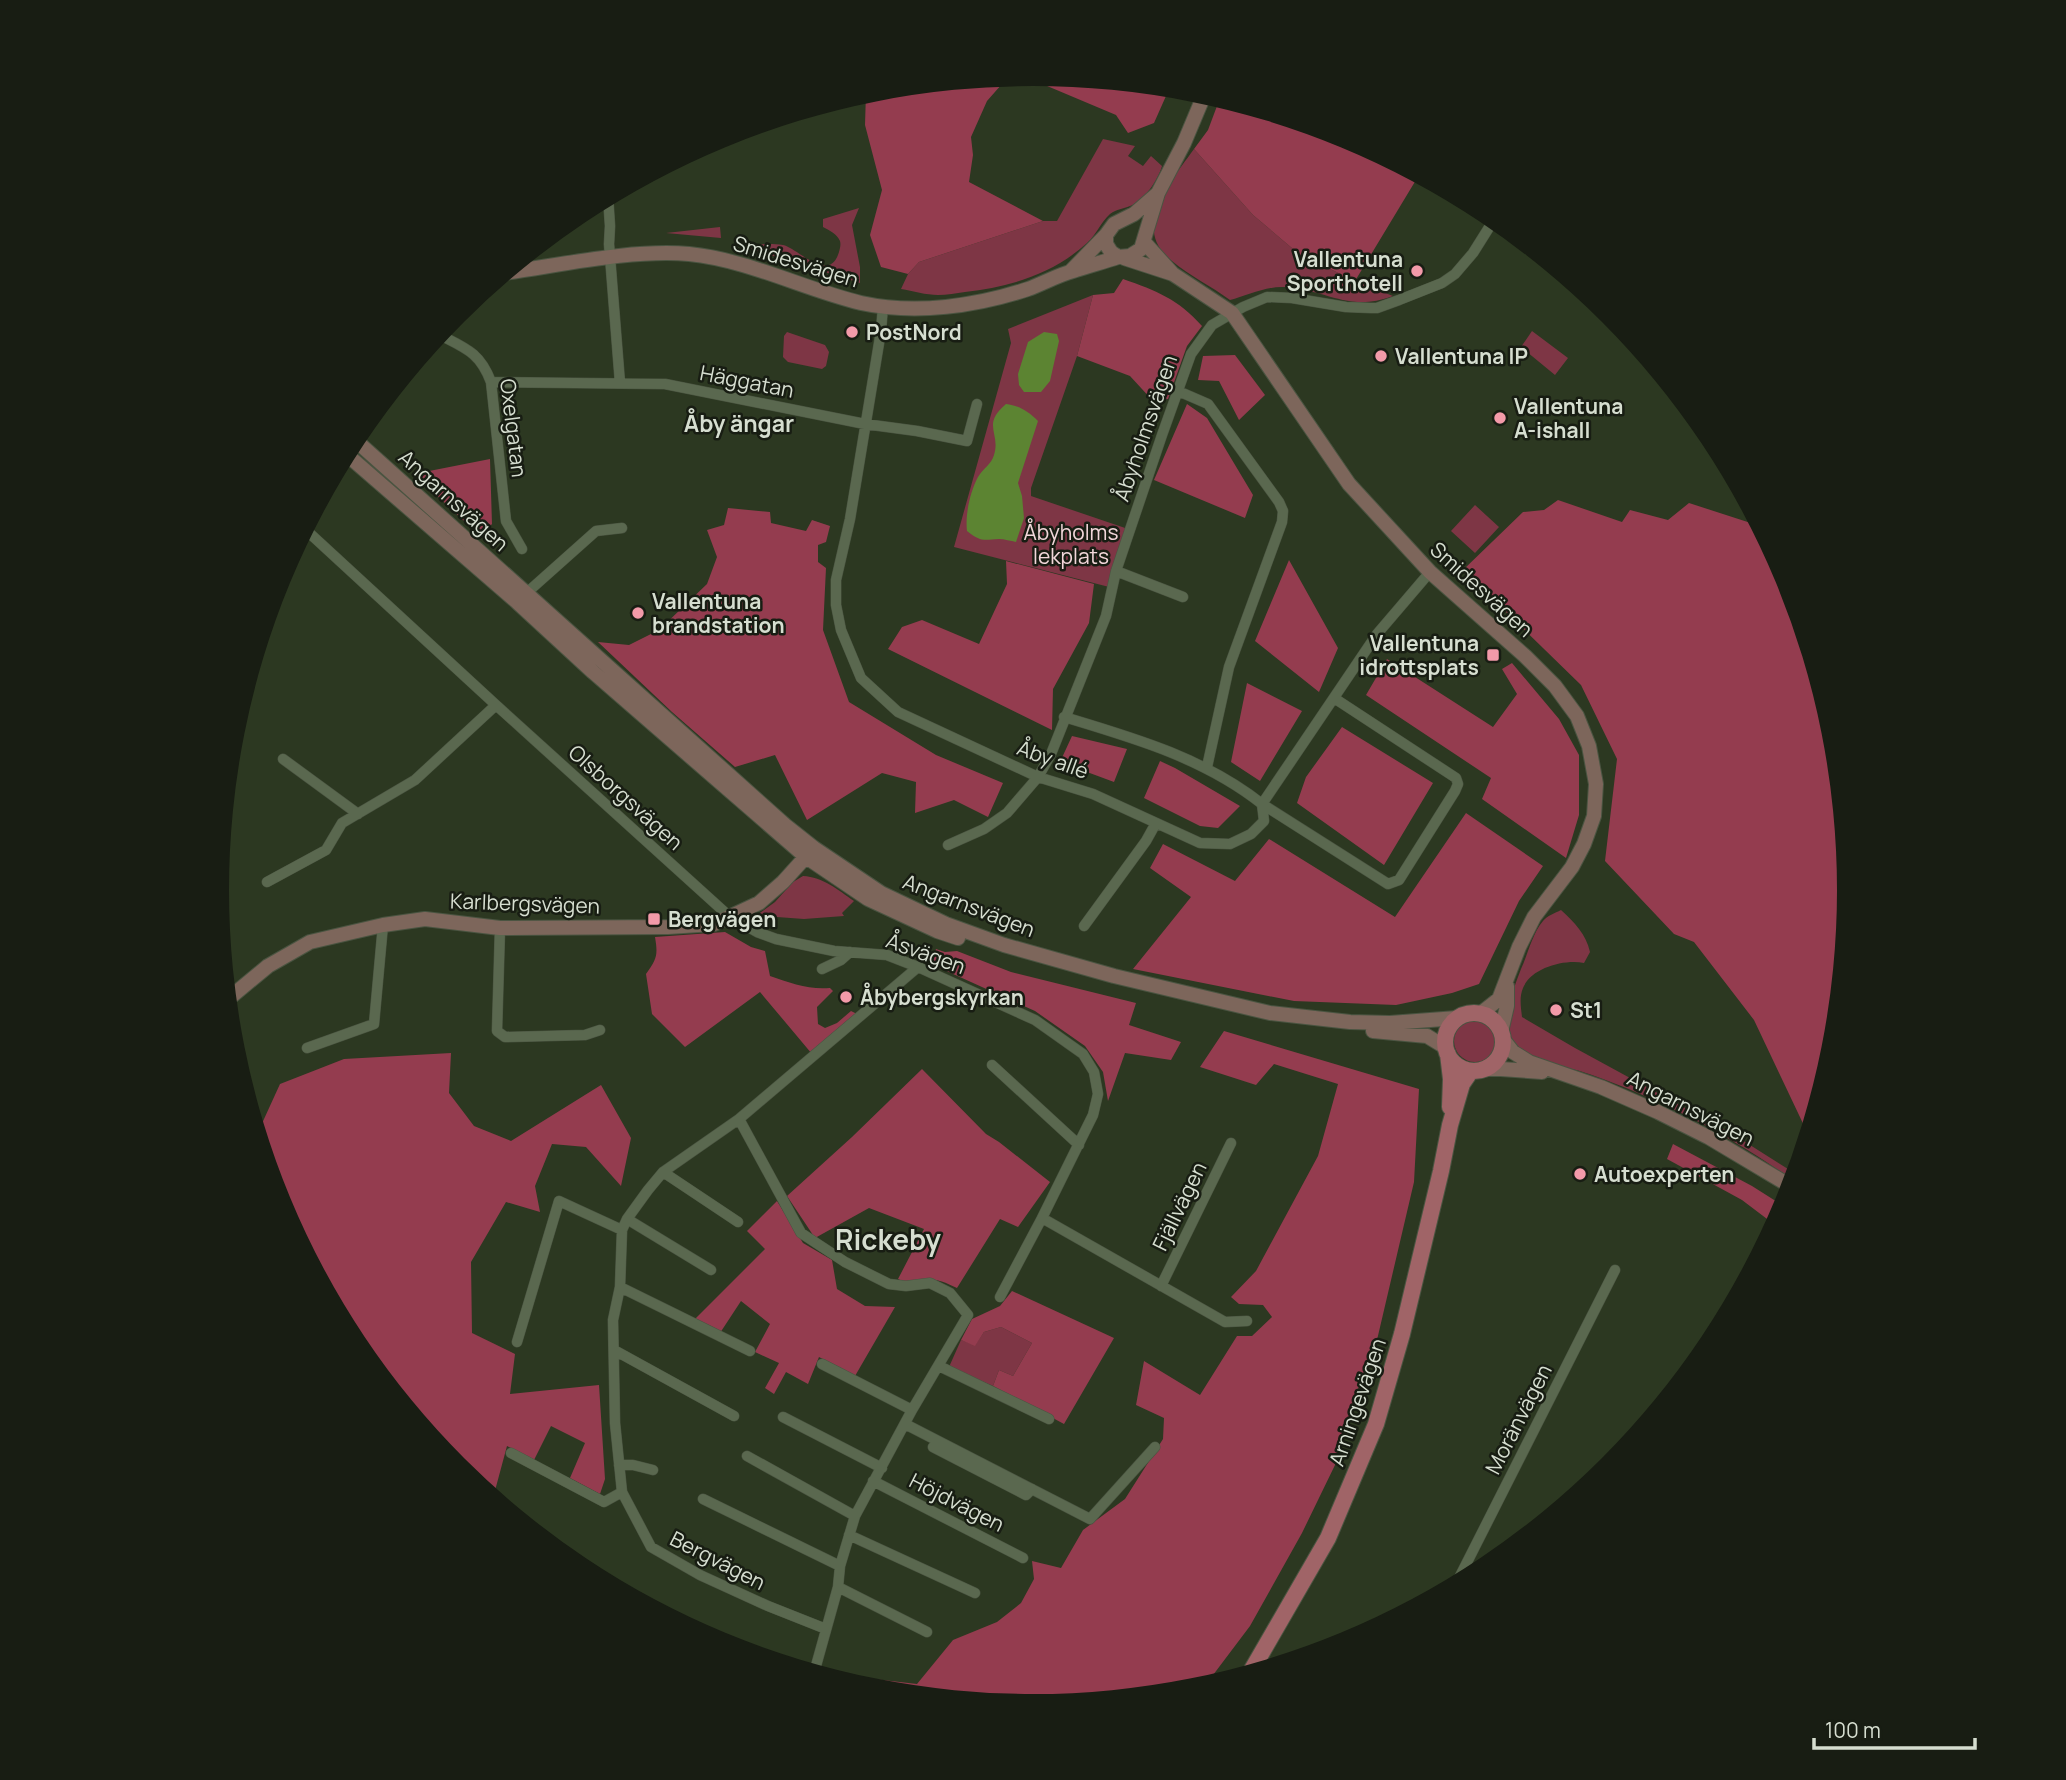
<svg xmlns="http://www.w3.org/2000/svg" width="2066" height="1780" viewBox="0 0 2066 1780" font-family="Manrope,sans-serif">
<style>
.green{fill:#7e3645}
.forest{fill:#943c4f}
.water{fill:#5c8432}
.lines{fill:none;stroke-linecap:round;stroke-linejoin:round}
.street-casing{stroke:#4a5441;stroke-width:11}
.secondary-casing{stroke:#4a5441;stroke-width:16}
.primary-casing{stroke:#4a5441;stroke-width:18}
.street{stroke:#5a684f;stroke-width:10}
.secondary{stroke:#7d665b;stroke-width:14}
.primary{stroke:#a06467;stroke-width:16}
.poi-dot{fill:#f39aa9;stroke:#181d13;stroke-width:2.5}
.labels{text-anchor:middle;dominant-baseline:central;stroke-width:5;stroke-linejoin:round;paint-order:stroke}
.poi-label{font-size:21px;font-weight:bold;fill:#d6ded0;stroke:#181d13;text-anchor:start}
.street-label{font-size:21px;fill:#d6ded0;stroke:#181d13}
.park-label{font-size:21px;fill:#f2d7da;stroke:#181d13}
.neighbourhood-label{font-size:23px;font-weight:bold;fill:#d6ded0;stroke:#181d13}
.district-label{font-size:28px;font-weight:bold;fill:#d6ded0;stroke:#181d13}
</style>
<rect width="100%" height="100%" fill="#2c3821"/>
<!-- green -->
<path class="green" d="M1103 139 1135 146 1128 156 1143 166 1151 156 1162 166C1158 180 1144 201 1130 206 1123 209 1117 209 1110 214 1101 222 1096 235 1087 243 1053 274 1010 287 965 292 956 293 947 295 938 295 926 295 913 291 901 289L908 274 919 262 1043 221H1057Z
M1194 149 1253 215 1299 254 1355 281 1393 296C1348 313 1326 289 1284 287 1267 286 1246 296 1230 300 1211 286 1190 276 1172 261 1129 228 1172 180 1194 149Z
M859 208 852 225 860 267V283L738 245C752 245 769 243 783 245 798 248 829 285 839 252 840 248 841 245 840 241 837 234 829 230 823 227V219Z
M720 227 721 238 666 233Z
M1093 295 1077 356 1031 488V496L1131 530 1113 588 954 547 1011 343 1008 329Z
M1532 331 1568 358 1555 375 1521 347Z
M787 332 825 345 829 352 826 366 822 369 788 362 783 357 784 336Z
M1475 505 1499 527 1475 553 1451 531Z
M803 876C823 877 838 890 854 901L842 913 844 916 804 919 777 917 753 918 775 902 793 882Z
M1561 910C1575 923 1586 934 1590 952L1584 963C1564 959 1531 968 1523 988 1519 997 1521 1008 1522 1017L1575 1048 1731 1133 1796 1174 1794 1181C1733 1137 1663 1100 1592 1075 1575 1068 1524 1059 1514 1046 1499 1025 1513 990 1521 969 1528 954 1532 934 1543 921 1547 916 1555 913 1561 910Z
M1454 1041a21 21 0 1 1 42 0a21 21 0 1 1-42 0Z
M1001 1327 1032 1343 1013 1376 999 1370 993 1386 949 1367 961 1340 975 1345 984 1332Z"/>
<!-- forest -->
<path class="forest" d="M1033 74 1170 87 1154 123 1128 133 1116 115 1021 75Z
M1009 76 987 101 971 137 973 155 969 182 1043 221 919 262 908 274 881 267 870 235 882 190 865 125 866 92 874 89Z
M1220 98 1346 136 1419 175 1355 281 1299 254 1253 215 1194 149 1208 130Z
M1123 279C1157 291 1178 299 1202 326L1187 346 1168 399 1153 401 1130 376 1077 356 1093 295 1114 293Z
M1235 355 1265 395 1239 420 1219 381 1198 380 1203 356Z
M1187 404 1207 418 1253 495 1245 518 1154 480Z
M490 459 492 524 480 536 414 474Z
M1558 500 1622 522 1630 510 1668 520 1689 503 1760 526 1787 578 1834 731 1849 890 1834 1050 1808 1134 1754 1020 1694 942 1674 934 1605 861 1617 759 1581 685 1463 570 1523 512 1544 510Z
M728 508 770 512 771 523 806 531 812 520 830 526 826 542 818 545V562L826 568 823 630 849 702 936 755 1003 783 988 817 954 800 915 813 916 782 882 773 807 820 775 755 735 767 672 712 598 642 629 645 659 630 707 584 717 557 707 530 724 525Z
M1289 560 1338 648 1319 692 1255 641Z
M1006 561 1094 584 1089 623 1053 689 1052 730 888 649 902 627 922 620 979 644 1007 584Z
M1387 659 1493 727 1517 694 1502 669 1512 663 1559 719 1579 755V815L1566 858 1482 799 1491 778 1366 695Z
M1247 683 1302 711 1260 781 1231 762Z
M1342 727 1433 783 1384 865 1297 803 1306 777Z
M1072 736 1127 749 1114 782 1060 762Z
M1160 761 1175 768 1240 806 1218 828 1200 826 1144 798Z
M1466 813 1543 866 1519 901 1479 984 1452 993 1396 1005 1294 1001 1133 969 1191 897 1150 868 1163 844 1235 881 1269 839 1395 917Z
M725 932 751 947 765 951 770 976C790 983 809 990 830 988L833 991 817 1007 818 1024 825 1028 837 1023 851 1011 859 1015 812 1054 760 992 685 1047 652 1014 646 974C657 959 658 955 655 937Z
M936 949 945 952 957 951 1011 972 1136 1003 1129 1025 1181 1042 1171 1060 1125 1053 1108 1101 1103 1072 1085 1046 1035 1011 931 964Z
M1224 1031 1419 1089 1414 1182 1377 1340 1356 1394 1335 1465 1302 1533 1250 1626 1204 1687 1192 1691 1033 1706 875 1691 874 1679 917 1684 953 1640 997 1622 1021 1603 1034 1579 1032 1561 1061 1568 1083 1530 1125 1499 1163 1439 1164 1418 1136 1405 1144 1361 1200 1395 1237 1336H1252L1272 1317 1263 1305 1239 1304 1231 1297 1256 1271 1318 1156 1338 1084 1274 1064 1256 1085 1200 1067Z
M451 1053 449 1093 474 1126 511 1141 601 1085 631 1138 621 1186 586 1147 552 1144 535 1186 540 1212 506 1202 471 1262 472 1333 515 1354 510 1394 599 1385 605 1479 600 1494 570 1478 585 1443 551 1426 534 1460 507 1446 493 1498 455 1467 354 1343 279 1202 259 1139V1130L280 1084 344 1059Z
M922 1069 986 1134 999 1142 1050 1182 1018 1227 1000 1219 957 1288C940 1279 926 1276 907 1283L898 1279 924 1229 869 1208 815 1238 787 1196 852 1137Z
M1673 1144 1752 1186 1785 1207 1775 1225 1742 1200 1667 1159Z
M777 1201 803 1243 832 1260 837 1289 865 1306 895 1307 855 1376 819 1357 808 1384 786 1372 774 1394 765 1388 779 1363 755 1352 770 1324 741 1301 720 1333 694 1320 765 1249 747 1231Z
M1012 1291 1114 1338 1064 1424 993 1386 999 1370 1013 1376 1032 1343 1001 1327 984 1332 975 1346 961 1340 972 1319 1000 1306Z"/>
<!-- water -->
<path class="water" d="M1044 332 1057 334 1059 341 1050 381 1041 392H1024L1019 385 1018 374 1028 342Z
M1006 404C1020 406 1028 411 1038 421L1018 483 1022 496 1024 518 1016 542C1011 541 1004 539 999 539 983 540 981 542 967 531 965 515 970 492 978 477 983 468 991 465 994 455 1001 433 981 425 1006 404Z"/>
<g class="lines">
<!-- street casing -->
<g class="street-casing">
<path id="street" d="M608 196 610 226 609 244 620 383
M883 306 881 331 850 519 836 580V605L841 630 861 678 898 712 1038 777 1093 794 1200 843 1230 844 1251 834 1264 821 1262 804C1204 758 1134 738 1064 717
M438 334C465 348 480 352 491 382L506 521 522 549
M491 382 665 384 865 424 917 431 967 441 977 404
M1178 391 1208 404 1279 502 1283 511 1282 522 1229 667 1207 767
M305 529 496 705 730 917 757 932 776 939 834 951 887 955 918 967 1035 1020 1083 1054 1094 1072 1098 1094 1093 1115 1042 1218 1225 1322 1247 1321
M1116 571 1183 597
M522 597 596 531 622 528
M1334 698 1456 778 1458 784 1455 791 1399 880 1388 884 1262 804 1377 634 1430 572
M283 759 358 814
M948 845 984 829 1007 813 1038 777 1051 754 1106 616 1116 571 1162 435 1191 354 1212 325 1243 307 1267 297 1292 298 1346 307 1371 308H1377L1399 300 1442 283 1455 274 1473 253 1495 218
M267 882 326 850 342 823 415 780 496 705
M1084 926 1146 841 1156 823
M500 928 497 1031 505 1037 585 1035 600 1030
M822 969 841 960 850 952
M307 1048 374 1024 383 925
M992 1065 1079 1145
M739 1119 801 1233 845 1262 889 1284 906 1286 930 1283 950 1293 968 1315 912 1410 855 1516 840 1566 838 1587 814 1673
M663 1172 738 1222
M627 1219 711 1270
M1161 1286 1231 1143
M620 1287 750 1351
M1000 1297 1042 1218
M517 1342 559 1201 622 1230
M614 1350 734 1416
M822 1364 912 1410
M939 1366 1049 1419
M783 1417 882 1468
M905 1424 1090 1519 1155 1447
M933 1447 1026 1495 1032 1489
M511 1453 604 1502 622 1492
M747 1456 855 1516
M619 1465H633L653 1470
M873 1481 1023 1558
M703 1499 840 1566
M849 1535 975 1593
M1455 1586 1615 1270
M838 1587 927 1632
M826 1629 768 1606 700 1575 651 1547 622 1492 615 1423 613 1320 620 1287 622 1230 627 1219 648 1190 663 1172 739 1119 918 967"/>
</g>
<!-- secondary casing -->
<g class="secondary-casing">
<path id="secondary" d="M1106 235V244L1111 252 1118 257 1130 256 1141 249 1158 193 1184 143 1205 93
M1144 242 1172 273
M1124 258 1173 274 1232 313 1349 484 1430 572 1525 656 1555 686 1577 716 1589 746 1596 784 1594 816 1584 844 1572 867 1534 917 1519 947 1499 999 1480 1014
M1071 271 1106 235 1114 224 1134 214 1157 194
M504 273C561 265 633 249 689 254 749 260 803 289 861 303 916 315 977 306 1028 289 1044 283 1058 275 1073 271 1088 266 1103 262 1118 257
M353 438 785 825 814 848 881 893 946 924 1004 945 1114 976 1270 1013 1350 1022 1390 1023 1457 1018
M345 453 517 602 593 672 806 857 868 899 937 931 958 938
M227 1000 268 966 310 942 383 925 425 919 500 928 668 927 714 924 759 903 783 882 811 851
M1373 1031 1427 1036 1445 1047
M1501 1032 1507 1006V986
M1502 1038 1513 1052 1529 1062 1601 1087 1658 1112 1708 1137 1792 1187
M1482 1069H1501L1542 1072"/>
</g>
<!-- primary casing -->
<g class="primary-casing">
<path id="primary" d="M1445 1042a29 29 0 1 1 58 0a29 29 0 1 1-58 0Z
M1448 1054 1451 1079 1450 1107
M1250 1673 1328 1538 1376 1424 1402 1334 1441 1171 1450 1125 1462 1084 1471 1071"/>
</g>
<!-- street -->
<use href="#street" class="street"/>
<!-- secondary -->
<use href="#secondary" class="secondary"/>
<!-- primary -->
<use href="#primary" class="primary"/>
</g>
<!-- markers -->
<g class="poi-dot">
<circle cx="1417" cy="271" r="7"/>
<circle cx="852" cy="332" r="7"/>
<circle cx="1381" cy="356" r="7"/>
<circle cx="1500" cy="418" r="7"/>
<circle cx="638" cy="613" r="7"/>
<rect x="1486" y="648" width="14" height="14" rx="3.5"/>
<rect x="647" y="912" width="14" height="14" rx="3.5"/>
<circle cx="846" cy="997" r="7"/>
<circle cx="1556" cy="1010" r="7"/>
<circle cx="1580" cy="1174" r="7"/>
</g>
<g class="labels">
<!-- poi labels -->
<g class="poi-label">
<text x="1403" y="259" text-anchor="end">Vallentuna<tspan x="1403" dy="24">Sporthotell</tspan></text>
<text x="866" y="332">PostNord</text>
<text x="1395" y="356">Vallentuna IP</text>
<text x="1514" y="406">Vallentuna<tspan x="1514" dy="24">A-ishall</tspan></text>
<text x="652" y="601">Vallentuna<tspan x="652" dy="24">brandstation</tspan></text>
<text x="1479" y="643" text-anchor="end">Vallentuna<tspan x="1479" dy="24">idrottsplats</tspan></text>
<text x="668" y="919">Bergvägen</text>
<text x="860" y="997">Åbybergskyrkan</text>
<text x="1570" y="1010">St1</text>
<text x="1594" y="1174">Autoexperten</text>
</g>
<!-- street labels -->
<g class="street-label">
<text transform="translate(796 261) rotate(17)">Smidesvägen</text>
<text transform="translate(747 381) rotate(11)">Häggatan</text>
<text transform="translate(514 428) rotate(83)">Oxelgatan</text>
<text transform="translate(1145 428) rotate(-71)">Åbyholmsvägen</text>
<text transform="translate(454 500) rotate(42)">Angarnsvägen</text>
<text transform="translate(1482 589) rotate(42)">Smidesvägen</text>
<text transform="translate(1053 759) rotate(20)">Åby allé</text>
<text transform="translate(626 797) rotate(42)">Olsborgsvägen</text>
<text transform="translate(525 903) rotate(2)">Karlbergsvägen</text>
<text transform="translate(969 905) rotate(21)">Angarnsvägen</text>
<text transform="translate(926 953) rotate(20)">Åsvägen</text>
<text transform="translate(1691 1108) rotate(27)">Angarnsvägen</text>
<text transform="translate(1179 1206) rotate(-64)">Fjällvägen</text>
<text transform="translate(1357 1402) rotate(-71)">Arningevägen</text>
<text transform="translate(1518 1419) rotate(-63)">Moränvägen</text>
<text transform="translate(957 1502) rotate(27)">Höjdvägen</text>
<text transform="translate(718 1560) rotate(27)">Bergvägen</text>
</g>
<!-- park labels -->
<g class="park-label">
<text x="1071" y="532">Åbyholms<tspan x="1071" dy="24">lekplats</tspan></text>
</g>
<!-- neighbourhood labels -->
<g class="neighbourhood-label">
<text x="739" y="423">Åby ängar</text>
</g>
<!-- district labels -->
<g class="district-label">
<text x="888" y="1239">Rickeby</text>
</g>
</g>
<!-- crop -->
<path d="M0 0H2066V1780H0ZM229 890a804 804 0 1 1 1608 0a804 804 0 1 1-1608 0Z" fill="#181d13" fill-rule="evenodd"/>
<!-- scale -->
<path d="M1814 1738v10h161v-10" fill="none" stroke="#d6ded0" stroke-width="3.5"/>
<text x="1825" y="1738" font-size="21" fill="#d6ded0" stroke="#181d13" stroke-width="5" paint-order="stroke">100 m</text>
</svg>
